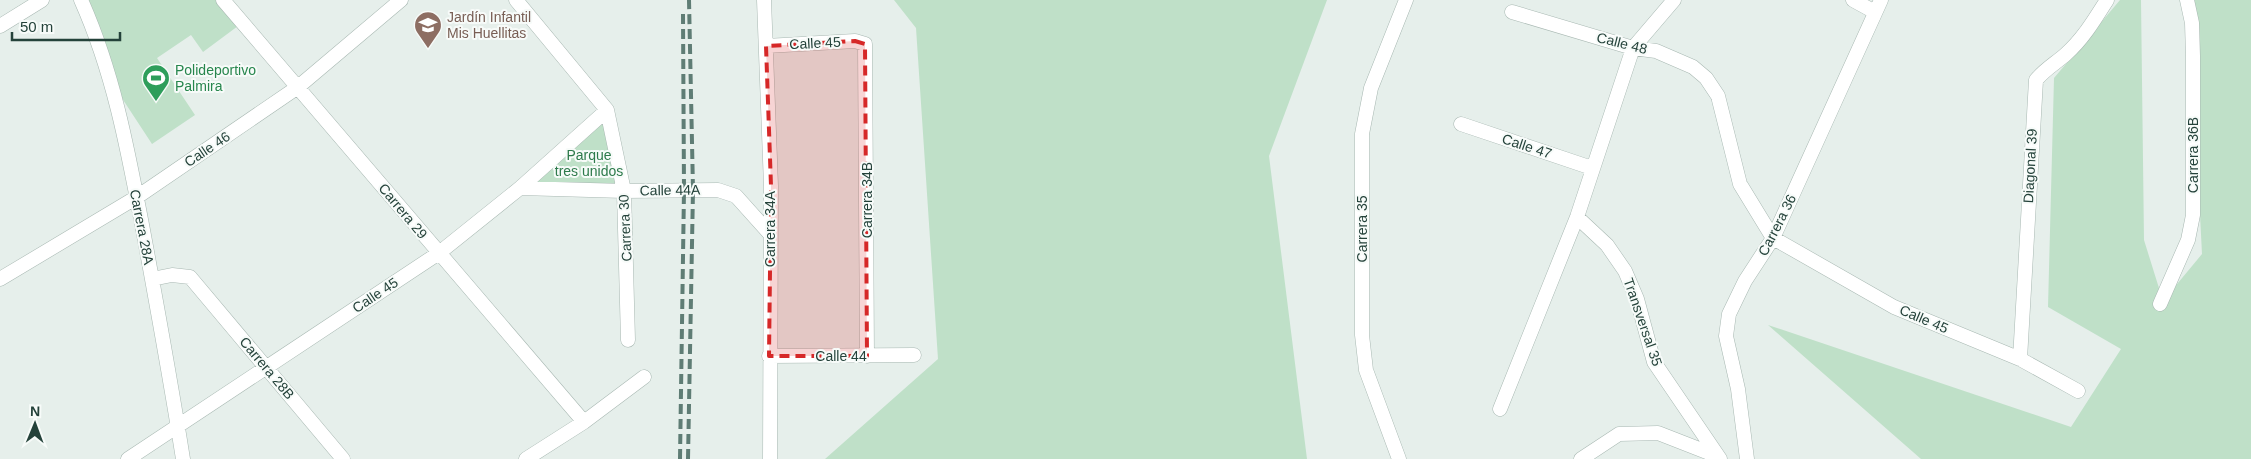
<svg xmlns="http://www.w3.org/2000/svg" width="2251" height="459" viewBox="0 0 2251 459" font-family="Helvetica,sans-serif">
<style>
.green{fill:#bfe0c8}
.lines{fill:none;stroke-linecap:round;stroke-linejoin:round}
.minor-casing{stroke:#a8b8b2;stroke-width:15}
.minor{stroke:#fff;stroke-width:14}
.rail{stroke:#5f7d75;stroke-width:4;stroke-dasharray:10 5;stroke-linecap:butt}
.marked{fill:#d62828;fill-opacity:0.2;stroke:#d62828;stroke-width:4;stroke-dasharray:10 6;stroke-linejoin:round}
.labels{text-anchor:middle;dominant-baseline:central;stroke-width:4;stroke-linejoin:round;paint-order:stroke}
.education-label{font-size:14px;fill:#785e54;stroke:#f7fbf9;text-anchor:start}
.street-label{font-size:14px;fill:#24423a;stroke:#f7fbf9}
.leisure-label{font-size:14px;fill:#27864d;stroke:#f7fbf9;text-anchor:start}
.park-label{font-size:14px;fill:#2d7a4b;stroke:#f7fbf9}
</style>
<rect width="100%" height="100%" fill="#e6efeb"/>
<!-- green -->
<path class="green" d="M81 0H218L238 26 203 52 191 35 157 58 195 115 152 144 114 86Z
M894 0H1327L1269 156 1307 459H825L938 359 916 28Z
M2120 0H2141L2144 240 2163 301 2202 254 2189 0H2251V459H1921L1768 325 2071 427 2121 349 2048 307 2054 78Z
M605 118 619 187 530 184Z"/>
<g class="lines">
<!-- minor casing -->
<g class="minor-casing">
<path id="minor" d="M81 0C114 74 128 151 143 230 157 306 171 383 183 459
M223 0 584 422
M516 0 607 110 624 191 628 340
M764 0 771 186 770 459
M1853 0 1875 12
M1512 12 1633 48 1656 51 1693 67 1706 78 1718 96 1740 184 1773 238 1894 307 2020 359 2078 391
M0 26 42 0
M766 46 855 41 865 44 867 356
M1461 124 1592 168
M520 188 624 191 718 190 736 196 770 234
M1577 217 1607 245 1625 271 1637 299 1654 362 1720 459
M0 279 137 197 298 87 401 0
M152 279 172 275 190 277 343 459
M2160 304 2188 240 2193 215V56L2192 23 2187 0
M769 356 914 355
M2020 359 2036 80C2045 69 2056 63 2066 54 2083 39 2095 19 2107 0
M1500 409 1577 217 1633 48 1674 0
M128 459 439 253 520 188 607 110
M526 459 584 422 644 377
M1399 459 1366 370 1362 335V134L1371 88 1406 0
M1581 459 1619 434 1658 433 1717 456
M1747 459 1738 389 1726 336 1729 314 1745 281 1773 238 1881 0"/>
</g>
<!-- minor -->
<use href="#minor" class="minor"/>
<!-- rail -->
<path class="rail" d="M680 459 684 190 683 14
M688 459 693 190 689 0"/>
</g>
<!-- marked area -->
<path class="marked" d="M855 41 865 44 867 356H769L771 186 766 46Z"/>
<!-- icons -->
<defs>
<g id="school-pin" transform="scale(1.4375)"><path d="M0 17L-7.5 6A9.5 9.5 0 1 1 7.5 6Z" fill="#8d6e63" stroke="#f7fbf9"/><path d="M0-5L7-2L0 1L-7-2ZM-4 1L0 2.5L4 1V4Q0 6-4 4Z" fill="#fff"/></g>
<g id="stadium-pin" transform="scale(1.4375)"><path d="M0 17L-7.5 6A9.5 9.5 0 1 1 7.5 6Z" fill="#2e9e5b" stroke="#f7fbf9"/><path d="M0-5a6.5 5 0 1 0 0 10a6.5 5 0 1 0 0-10ZM-3.5-1.8h7v3.6h-7Z" fill="#fff"/></g>
</defs>
<g fill-rule="evenodd">
<use href="#school-pin" x="428" y="25"/>
<use href="#stadium-pin" x="156" y="78"/>
</g>
<g class="labels">
<!-- education labels -->
<g class="education-label">
<text x="447" y="17">Jardín Infantil<tspan x="447" dy="16">Mis Huellitas</tspan></text>
</g>
<!-- street labels -->
<g class="street-label">
<text transform="translate(815 43) rotate(-3)">Calle 45</text>
<text transform="translate(1622 43) rotate(14)">Calle 48</text>
<text transform="translate(1527 146) rotate(18)">Calle 47</text>
<text transform="translate(207 149) rotate(-34)">Calle 46</text>
<text transform="translate(2193 155) rotate(-90)">Carrera 36B</text>
<text transform="translate(2030 166) rotate(-87)">Diagonal 39</text>
<text transform="translate(670 190) rotate(-1)">Calle 44A</text>
<text transform="translate(867 200) rotate(-90)">Carrera 34B</text>
<text transform="translate(403 211) rotate(50)">Carrera 29</text>
<text transform="translate(1777 225) rotate(-63)">Carrera 36</text>
<text transform="translate(142 227) rotate(79)">Carrera 28A</text>
<text transform="translate(625 228) rotate(-93)">Carrera 30</text>
<text transform="translate(770 229) rotate(-90)">Carrera 34A</text>
<text transform="translate(1362 229) rotate(-90)">Carrera 35</text>
<text transform="translate(375 295) rotate(-34)">Calle 45</text>
<text transform="translate(1924 319) rotate(23)">Calle 45</text>
<text transform="translate(1643 322) rotate(71)">Transversal 35</text>
<text x="841" y="356">Calle 44</text>
<text transform="translate(267 368) rotate(50)">Carrera 28B</text>
</g>
<!-- leisure labels -->
<g class="leisure-label">
<text x="175" y="70">Polideportivo<tspan x="175" dy="16">Palmira</tspan></text>
</g>
<!-- park labels -->
<g class="park-label">
<text x="589" y="155">Parque<tspan x="589" dy="16">tres unidos</tspan></text>
</g>
</g>
<!-- north arrow -->
<g transform="translate(35 424) rotate(1)" stroke="#f7fbf9" stroke-width="4" paint-order="stroke">
<path d="M0-4L9 19L0 12L-9 19Z" fill="#24423a"/>
<text y="-8" font-size="14" font-weight="bold" text-anchor="middle" fill="#24423a">N</text>
</g>
<!-- scale -->
<path d="M12 32v8h108v-8" fill="none" stroke="#24423a" stroke-width="2.5"/>
<text x="20" y="32" font-size="15" fill="#24423a" stroke="#f7fbf9" stroke-width="4" paint-order="stroke">50 m</text>
</svg>
